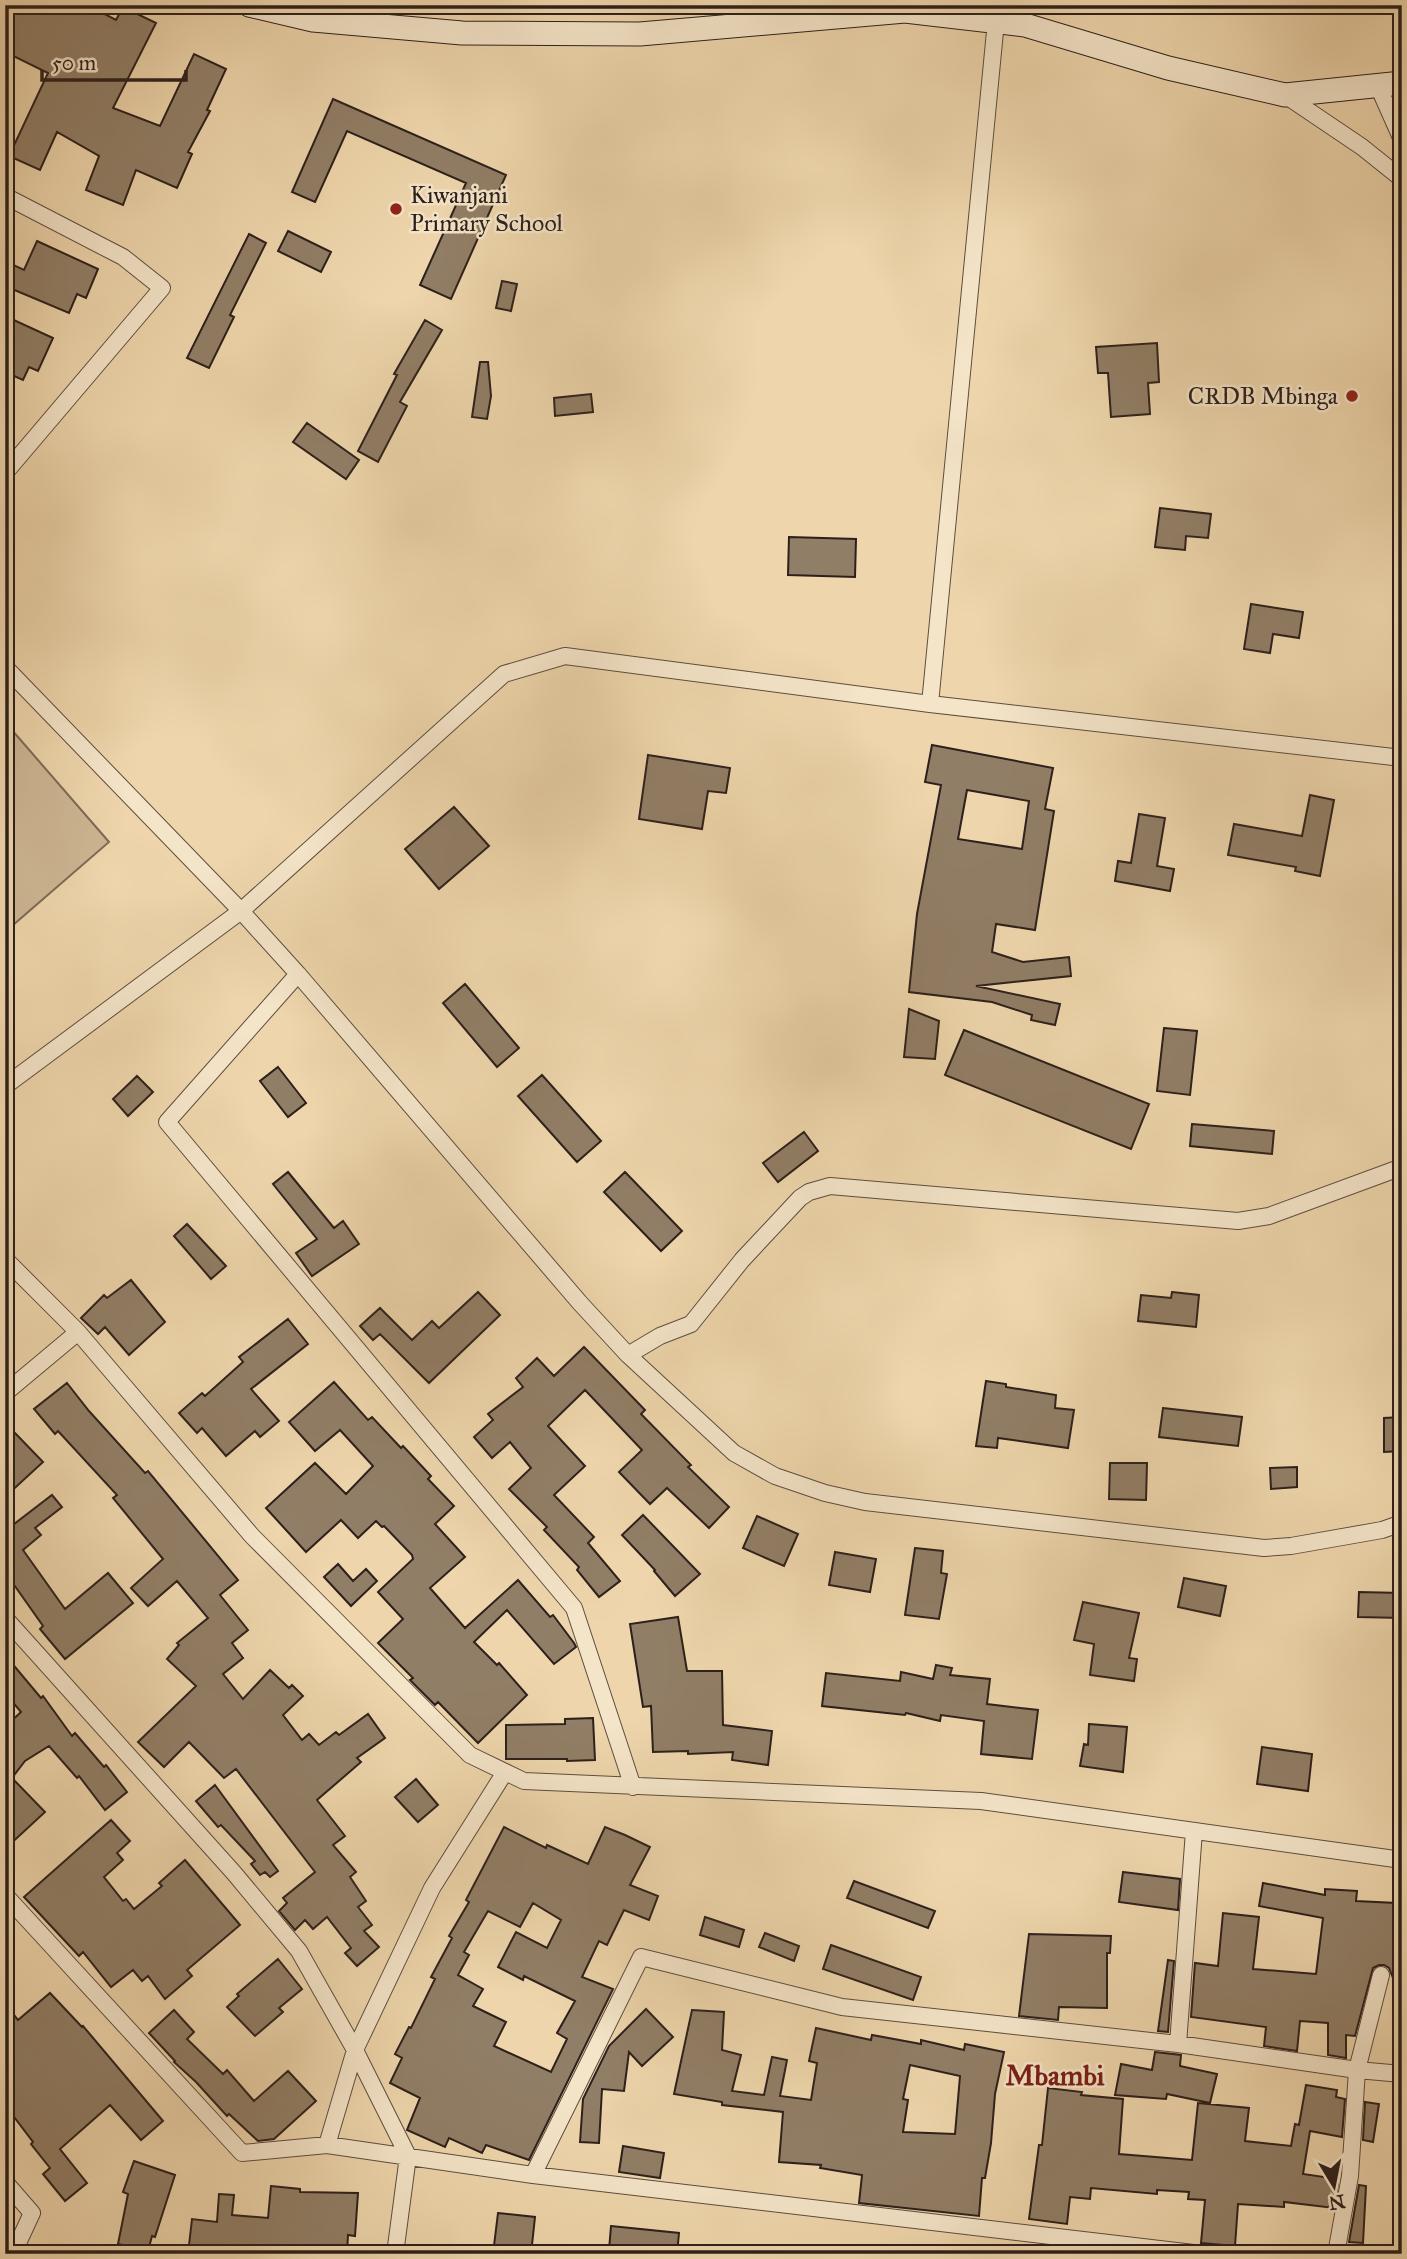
<svg xmlns="http://www.w3.org/2000/svg" width="1407" height="2259" viewBox="0 0 1407 2259" font-family="'IM FELL Great Primer',serif">
<style>
.grass{fill:#cdb693;stroke:#7d6b58;stroke-width:2}
.building{fill:#917e66;stroke:#2d201c;stroke-width:2;fill-rule:evenodd}
.lines{fill:none;stroke-linecap:round;stroke-linejoin:round}
.street-casing{stroke:#5d4d40;stroke-width:18}
.secondary-casing{stroke:#2d201c;stroke-width:25}
.street{stroke:#f4e4c8;stroke-width:16}
.secondary{stroke:#f4e4c8;stroke-width:23}
.poi-dot{fill:#8f2418;stroke:#f4e4c8;stroke-width:2.5}
.labels{text-anchor:middle;dominant-baseline:central;stroke-width:5;stroke-linejoin:round;paint-order:stroke}
.poi-label{font-size:24px;fill:#2d201c;stroke:#f4e4c8;text-anchor:start}
.quarter-label{font-size:28px;font-weight:bold;fill:#7a1f14;stroke:#f4e4c8}
</style>
<rect width="100%" height="100%" fill="#eed5ab"/>
<filter id="stains"><feTurbulence type="fractalNoise" baseFrequency=".00286" numOctaves="4"/><feColorMatrix values="0 0 0 0 .2 0 0 0 0 .09 0 0 0 0 .02 0 0 0 .5 -.17"/></filter>
<radialGradient id="worn" r=".72"><stop offset=".6" stop-color="#630" stop-opacity="0"/><stop offset="1" stop-color="#630" stop-opacity=".3"/></radialGradient>
<!-- grass -->
<path class="grass" d="M5 722 109 842 5 932Z"/>
<!-- building -->
<path class="building" d="M11 5H87L116 20 123 7 156 23 113 108 160 126 194 54 226 69 207 110 210 111 188 152 192 154 177 188 136 170 123 205 86 190 99 156 57 132 40 170 9 156 48 73 5 52V15Z
M333 99 506 175 451 299 420 285 466 183 347 131 315 202 292 192Z
M288 231 331 252 321 272 278 251Z
M249 234 266 243 230 315 234 317 209 368 187 358Z
M37 241 98 269 86 298 77 294 69 313 5 286V261L24 270Z
M502 281 517 284 511 311 496 308Z
M5 316 53 338 38 371 29 367 23 380 5 372Z
M425 320 442 330 400 402 407 406 378 462 358 451 397 375 394 374Z
M1157 343 1159 382 1148 383 1150 414 1111 417 1108 373H1098L1096 347Z
M480 362H488L491 396 487 419 472 417Z
M591 394 593 412 555 416 554 398Z
M307 423 359 460 346 479 293 442Z
M1160 508 1211 514 1208 538 1186 536 1185 550 1155 547Z
M789 537 856 539 855 577 788 575Z
M1251 604 1303 612 1299 638 1273 634 1270 653 1244 649Z
M932 745 1053 768 1045 809 1054 811 1035 930 996 924 992 952 1023 962 1069 957 1071 976 976 986 1060 1004 1055 1025 1031 1020 1032 1015 992 1002 909 992 917 914 941 785 925 782ZM967 790 1029 801 1022 849 958 839Z
M648 755 730 768 726 793 708 791 702 829 639 819Z
M1310 795 1334 800 1320 876 1295 871 1296 867 1228 855 1234 824 1302 836Z
M454 807 489 846 439 889 405 849Z
M1139 814 1165 818 1157 866 1174 869 1170 891 1115 881 1118 861 1131 863Z
M465 984 519 1048 497 1067 443 1003Z
M909 1009 939 1021 935 1059 904 1057Z
M1164 1028 1197 1031 1190 1095 1157 1091Z
M964 1030 1149 1104 1131 1149 945 1075Z
M278 1067 306 1103 288 1117 260 1081Z
M542 1075 601 1141 577 1162 518 1096Z
M137 1076 153 1092 128 1116 113 1099Z
M1192 1124 1274 1131 1272 1154 1190 1146Z
M804 1132 818 1151 778 1182 763 1163Z
M288 1172 334 1228 343 1221 359 1244 312 1276 296 1253 317 1239 273 1184Z
M625 1172 682 1231 661 1251 604 1192Z
M187 1224 226 1266 211 1279 174 1236Z
M131 1280 165 1322 129 1355 105 1327 98 1334 81 1318 104 1295 107 1298Z
M478 1292 500 1315 429 1383 380 1334 373 1340 360 1326 380 1308 412 1340 432 1321 439 1328Z
M1172 1292 1199 1295 1196 1327 1138 1321 1141 1295 1171 1298Z
M288 1319 308 1344 251 1389 279 1421 260 1437 255 1431 226 1456 202 1428 197 1433 179 1413 202 1393 205 1396 243 1362 239 1357Z
M584 1347 645 1410 641 1414 691 1465 688 1467 729 1507 709 1528 667 1488 650 1504 619 1472 642 1450 585 1390 548 1426 585 1466 554 1495 594 1537 588 1543 620 1581 599 1597 577 1570 579 1567 544 1530 547 1527 509 1489 531 1468 510 1442 492 1458 474 1437 493 1420 488 1414 523 1387 516 1378 537 1358 554 1376Z
M986 1381 1006 1384V1387L1056 1395 1055 1408 1074 1410 1068 1448 998 1438 997 1448 976 1446Z
M334 1382 368 1420 372 1417 401 1448 403 1446 431 1476 428 1479 454 1506 435 1524 465 1557 430 1588 465 1628 518 1580 550 1617 553 1615 574 1643 576 1647 554 1664 507 1610 474 1642 497 1665 499 1663 527 1695 478 1743 438 1702 435 1705 410 1680 413 1678 378 1643 403 1619 378 1592 413 1559 412 1555 384 1526 382 1527 376 1521 358 1538 341 1520 306 1552 266 1508 315 1463 346 1494 373 1466 340 1430 315 1451 289 1422Z
M67 1383 89 1411 145 1473 148 1471 238 1580 220 1595 248 1630 232 1643 243 1658 223 1674 243 1699 270 1670 289 1688 292 1685 303 1696 283 1715 302 1740 309 1734 319 1745 336 1732 339 1735 368 1714 385 1738 357 1758 361 1762 317 1800 345 1836 333 1845 356 1872 350 1877 366 1901 358 1907 372 1925 364 1931 379 1947 357 1966 345 1953 351 1948 327 1917 313 1929 305 1920 295 1930 279 1911 287 1903 283 1898 315 1872 236 1769 224 1778 189 1742 164 1767 138 1742 196 1686 167 1659 179 1645 177 1643 208 1618 177 1581 148 1606 131 1588 163 1559 113 1498 117 1495 58 1431 55 1434 34 1409Z
M1163 1408 1242 1417 1238 1446 1159 1437Z
M1402 1417V1451L1384 1452V1418Z
M14 1432 43 1462 5 1497V1440Z
M1110 1463H1147L1146 1500 1109 1499Z
M1297 1467V1487L1271 1489 1270 1468Z
M52 1495 62 1507 35 1528 41 1535 23 1550 65 1609 108 1573 133 1603 65 1659 40 1629 43 1626 5 1572V1531Z
M643 1515 700 1574 675 1596 654 1571 655 1570 622 1535Z
M757 1516 798 1534 784 1566 743 1548Z
M915 1548 943 1551 941 1573 947 1574 939 1619 905 1615Z
M835 1552 876 1559 870 1592 829 1585Z
M338 1564 353 1581 366 1569 377 1581 351 1606 324 1577Z
M1184 1578 1226 1586 1220 1616 1178 1607Z
M1359 1592 1402 1593V1618L1358 1617Z
M1083 1602 1139 1613 1129 1658 1137 1659 1134 1681 1090 1675 1094 1644 1074 1640Z
M678 1617 687 1671H722L723 1725 772 1731 768 1765 732 1760 733 1752 688 1754V1751L653 1752 651 1706 643 1707 630 1624Z
M5 1655 41 1698 43 1696 72 1736 75 1733 104 1767 106 1765 127 1792 105 1810 79 1776 77 1778 49 1746 25 1761 12 1778 45 1812 5 1849V1727L21 1712 5 1693Z
M936 1665 952 1668 950 1675 990 1679 987 1704 1038 1710 1032 1759 981 1754 984 1721 941 1715 940 1721 906 1713 905 1715 822 1706 826 1673 900 1681 901 1672 933 1679Z
M593 1718 595 1760 567 1761V1759H506V1725L565 1724V1719Z
M1089 1724 1127 1727 1123 1772 1080 1766 1084 1744 1088 1745Z
M1262 1747 1312 1754 1308 1791 1257 1784Z
M416 1779 438 1805 418 1822 395 1797Z
M215 1785 278 1871 270 1877 265 1872 260 1875 251 1864 255 1861 221 1825 218 1827 196 1801Z
M111 1820 130 1841 117 1853 123 1860 104 1877 123 1901 126 1899 134 1909 162 1886 159 1883 185 1860 240 1925 187 1970 192 1976 165 1999 148 1976 142 1981 133 1970 111 1987 83 1952 79 1956 24 1897Z
M504 1827 546 1848 547 1845 588 1864 605 1827 625 1835 650 1847 630 1885 658 1896 649 1920 624 1910 607 1945 599 1941 582 1977 613 1989 529 2160 486 2145 482 2153 449 2138 445 2147 407 2130 420 2098 390 2083 402 2058 395 2054 409 2027 411 2028 435 1979 431 1977 452 1938 449 1936 469 1902 466 1900ZM533 1903 561 1920 547 1948 516 1932 498 1967 523 1980 524 1976 575 2001 557 2033 567 2039 551 2072 494 2046 506 2022 473 2006 483 1989 458 1975 469 1955 464 1952 488 1911 520 1927Z
M1123 1872 1180 1879 1178 1910 1119 1902Z
M854 1881 935 1911 928 1928 847 1898Z
M1263 1883 1325 1895V1889L1357 1891 1356 1901 1396 1903 1393 1978 1389 1968 1384 1965H1379L1373 1968 1355 2036 1346 2035V2058L1328 2055V2023L1300 2021 1297 2051 1264 2046 1266 2027 1191 2017 1195 1963 1218 1966 1223 1913 1259 1917 1253 1969 1316 1974 1323 1918 1259 1906Z
M705 1917 744 1930 739 1947 700 1935Z
M765 1933 799 1946 794 1961 759 1947Z
M1029 1934 1111 1936 1110 1953H1107V2008L1059 2007 1058 2020 1019 2016Z
M831 1945 921 1977 913 2000 823 1969Z
M278 1959 302 1989 279 2008 283 2012 255 2036 227 2007 239 1996 237 1994Z
M1168 1960 1174 1961 1168 2032 1158 2031Z
M50 1993 82 2027 83 2026 163 2121 141 2140 110 2105 60 2149 87 2183 65 2201 43 2174 50 2168 31 2144 33 2142 5 2105V2003L18 2020Z
M646 2009 673 2037 642 2066 629 2052 624 2091 602 2089 599 2143 580 2142 583 2099 609 2046Z
M174 2010 194 2032 187 2039 223 2074 227 2070 254 2101 288 2071 316 2101 274 2139 258 2141 229 2114 227 2116 196 2082 174 2062 175 2061 149 2033Z
M692 2010 724 2012 722 2050 741 2055 732 2091 764 2095 772 2057 787 2060 780 2096 811 2100 817 2063 809 2061 816 2028 871 2040 872 2035 921 2044V2040L964 2050 965 2044 1004 2052 995 2094 991 2143 985 2178H982L979 2216 859 2203 862 2175 820 2168 821 2165 779 2162 783 2112 722 2105V2102L674 2094ZM910 2065 960 2076 955 2134 903 2132 908 2100 903 2099Z
M1155 2052 1181 2055 1180 2066 1217 2074 1210 2103 1167 2094 1166 2099 1115 2095 1121 2064 1152 2070Z
M1306 2085 1337 2090 1336 2097 1345 2099 1342 2137 1310 2131 1303 2174 1331 2178V2184H1338L1334 2208 1284 2202V2207L1238 2204 1235 2246 1201 2243 1205 2200 1188 2199 1189 2192 1157 2190V2194L1091 2188 1090 2199 1070 2197 1067 2224 1029 2219 1039 2145H1042L1048 2088 1082 2092 1081 2095 1123 2099 1119 2154 1192 2160 1198 2103 1249 2108 1245 2141 1291 2146 1295 2124 1299 2125Z
M1365 2102 1379 2104 1373 2142 1363 2140Z
M623 2146 664 2153 660 2178 619 2172Z
M134 2161 175 2175 155 2237 152 2236 148 2251 118 2244 128 2194 123 2192Z
M1359 2185 1366 2186 1363 2243 1349 2242Z
M271 2186 300 2189V2192L358 2193 355 2236 348 2235 347 2253 315 2251V2254H188L192 2219 217 2222 219 2194 234 2195 232 2215 268 2218Z
M498 2213 535 2217 531 2254H493Z
M611 2226 679 2233 677 2254 609 2250Z"/>
<g class="lines">
<!-- street casing -->
<g class="street-casing">
<path id="street" d="M769 5V23
M1378 86 1402 140
M1285 95 1362 147 1402 179
M5 196 123 257 162 288 5 473
M5 667 241 911 298 974 580 1303 628 1355 734 1453 775 1476 825 1493 865 1502 1264 1548 1291 1546 1382 1530 1402 1523
M930 704 996 21 993 5
M298 974 167 1122 574 1608 633 1787
M5 1086 241 911 504 674 565 656 930 704 1402 758
M5 1259 78 1332 252 1536 470 1755 524 1781 981 1801 1402 1860
M628 1355 660 1336 691 1324 742 1260 800 1198 809 1192 830 1186 1238 1221 1269 1216 1402 1167
M5 1393 78 1332
M5 1618 234 1873 299 1951 355 2050 408 2156 395 2254
M5 1895 242 2153 327 2145 533 2175 1202 2254
M1178 2044 1194 1831
M327 2145 355 2050 432 1888 505 1772
M533 2175 641 1957 842 2007 1178 2044 1357 2070 1402 2074
M5 2182 32 2213 13 2254
M1336 2254 1350 2176 1357 2070 1381 1975"/>
</g>
<!-- secondary casing -->
<g class="secondary-casing">
<path id="secondary" d="M249 5 313 20 462 33 640 34 905 11 1025 25 1168 68 1285 95 1402 83"/>
</g>
<!-- street -->
<use href="#street" class="street"/>
<!-- secondary -->
<use href="#secondary" class="secondary"/>
</g>
<!-- markers -->
<g class="poi-dot">
<circle cx="396" cy="209" r="7"/>
<circle cx="1352" cy="396" r="7"/>
</g>
<g class="labels">
<!-- poi labels -->
<g class="poi-label">
<text x="410" y="195">Kiwanjani<tspan x="410" dy="28">Primary School</tspan></text>
<text x="1338" y="396" text-anchor="end">CRDB Mbinga</text>
</g>
<!-- quarter labels -->
<g class="quarter-label">
<text x="1055" y="2075">Mbambi</text>
</g>
</g>
<!-- margin -->
<rect width="1407" height="2259" fill="none" stroke="#eed5ab" stroke-width="28"/>
<rect x="7" y="7" width="1393" height="2245" fill="none" stroke="#2d201c" stroke-width="3.5"/>
<rect x="14" y="14" width="1379" height="2231" fill="none" stroke="#2d201c" stroke-width="2"/>
<!-- north arrow -->
<g transform="translate(1334 2186) rotate(170)" stroke="#f4e4c8" stroke-width="5" paint-order="stroke">
<path d="M0-5L12 26L0 18L-12 26Z" fill="#2d201c"/>
<text y="-10" font-size="19" font-weight="bold" text-anchor="middle" fill="#2d201c">N</text>
</g>
<!-- scale -->
<path d="M42 70v10h144v-10" fill="none" stroke="#2d201c" stroke-width="3.5"/>
<text x="52" y="70" font-size="21" fill="#2d201c" stroke="#f4e4c8" stroke-width="5" paint-order="stroke">50 m</text>
<rect width="100%" height="100%" filter="url(#stains)"/>
<rect width="100%" height="100%" fill="url(#worn)"/>
</svg>
